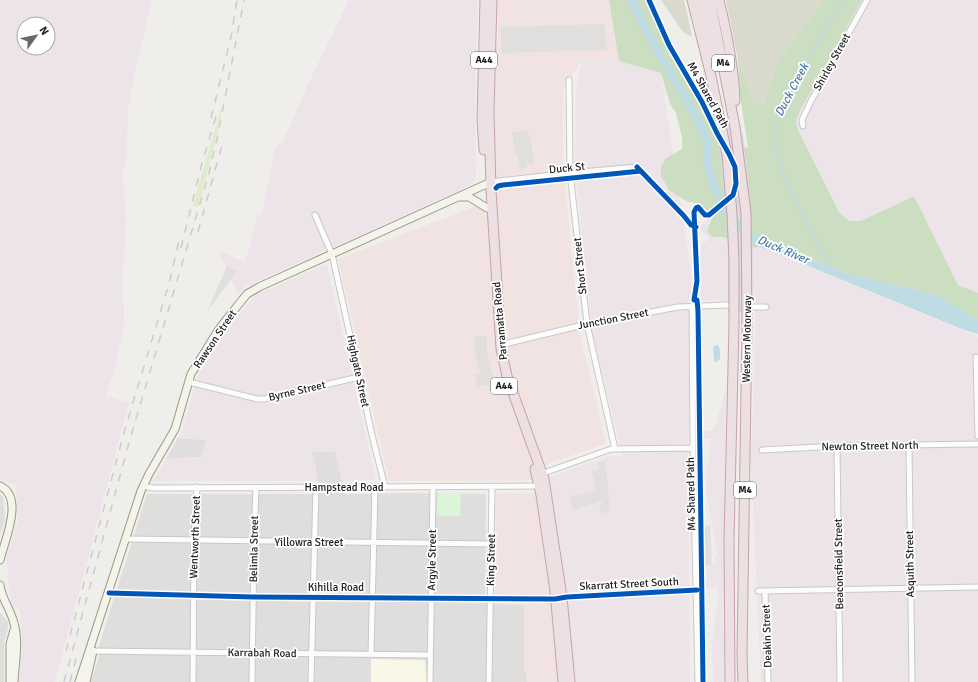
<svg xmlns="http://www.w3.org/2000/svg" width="978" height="682" viewBox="0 0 978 682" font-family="Signika,sans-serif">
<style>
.residential{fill:#dfdedc}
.commercial{fill:#f1e3e1}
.industrial{fill:#ede4e9;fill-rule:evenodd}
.education{fill:#f8f7e8}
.construction{fill:#d9d9cd}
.grass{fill:#ddeccb}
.forest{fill:#cbdec1}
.park{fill:#daf5da}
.parking{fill:#e0dfde}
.water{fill:#bfdbe3}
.pier{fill:#dedddd}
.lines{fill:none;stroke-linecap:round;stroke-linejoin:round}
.stream{stroke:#bfdbe3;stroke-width:1.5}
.river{stroke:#bfdbe3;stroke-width:8}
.street-casing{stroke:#c9c8c7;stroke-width:7}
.secondary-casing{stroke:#999a82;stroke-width:9}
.highway-casing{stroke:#c5a2ac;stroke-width:11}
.street{stroke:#fdfcfc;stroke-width:5}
.secondary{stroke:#f4f4ed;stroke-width:7}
.highway{stroke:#ece0e2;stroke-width:9}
.rail{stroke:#ccc;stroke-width:1.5;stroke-dasharray:8 8;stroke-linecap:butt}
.highway-bridge-casing{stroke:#c5a2ac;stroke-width:11;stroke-linecap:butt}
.highway-bridge{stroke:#ece0e2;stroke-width:9}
.cycleway-casing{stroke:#fff;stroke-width:8}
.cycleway{stroke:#0057b8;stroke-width:5}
.labels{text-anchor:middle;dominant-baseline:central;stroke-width:3.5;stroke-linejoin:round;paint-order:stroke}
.shield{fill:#fff;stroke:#646464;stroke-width:1}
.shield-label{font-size:10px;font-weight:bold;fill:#222}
.street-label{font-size:11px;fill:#222;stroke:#fff}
.water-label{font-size:12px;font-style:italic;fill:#4a7aab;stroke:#fff}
</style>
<rect width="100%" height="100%" fill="#f0eeeb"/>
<!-- residential -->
<path class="residential" d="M178 438 207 440 201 457 166 459Z
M312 452H335L345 494 405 493 486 494 485 594 495 604 524 605V671H526L527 682H91L99 656V646L147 494H320L318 481Z
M0 494 3 496 5 519 0 534Z
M0 612 8 622V628L4 642V682H0Z"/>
<!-- commercial -->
<path class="commercial" d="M498 0H609L619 61 582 60 563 89V166L580 334 606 443 531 470 532 479 531 480 389 481 338 259 497 198 495 154V55L498 42Z
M496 493H534L536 495 550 594 558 682H527L526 672 524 671V605L495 604Z"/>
<!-- industrial -->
<path class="industrial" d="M0 0H152L134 76 128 111 127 154 123 174 126 221 122 293 124 304V317L123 332 115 367 106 396 129 403 55 682H19L22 648 20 610 11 604 6 557 18 520 15 484 0 480ZM24 24H48V48H24Z
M349 0H478L475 97 476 177 472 183 467 187 246 286 238 295 218 250 244 262 250 247 257 215H262L275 149 283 141 309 82Z
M862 0H978V293L958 286 914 196 861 221H849L839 212 798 130 796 121 801 109Z
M582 60 619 61 661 73 691 274 688 456 690 682H574L566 588 549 477 609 456H623L592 332 575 166 576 88Z
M711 217 712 218 708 225 712 237H723L756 248 760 246 978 337V682H761L751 461 756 302 701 300V245L709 239 698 227Z
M324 265 327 266 376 480 342 481 335 452H312L318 481H153L166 459 201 457 206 440 178 438 183 429 197 377 226 331 254 296Z
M726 389 723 631 724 635V682H713L712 643 719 595 716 587 703 588 702 526 711 525 712 564H715V558L717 553 706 492 707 473 711 439H702L701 431H712L714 429Z"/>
<!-- education -->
<path class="education" d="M371 659 425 660 427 682H371Z"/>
<!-- construction -->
<path class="construction" d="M661 0H684L692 36H690L683 32Z
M726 0H823L778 62 764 103 755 102 738 60Z"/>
<!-- grass -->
<path class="grass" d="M221 108H222L215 144 198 207 193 205Z"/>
<!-- forest -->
<path class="forest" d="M609 0H647L657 27 708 118 717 139 748 148 740 95 738 60 755 102 764 103 778 62 823 0H862L801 109 796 121 798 130 839 212 849 221H861L914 196 958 285 978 293V320L937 295 849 274 759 240 760 246 756 248 723 237H712L707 231 712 218 720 211 717 205 706 214 698 203 688 202 669 190 661 176V166L666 158 682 149V137L676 113 670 104 661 73 619 61Z"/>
<!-- park -->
<path class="park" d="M438 494H461L460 516H437Z"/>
<!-- parking -->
<path class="parking" d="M604 24 607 50 502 53 500 27Z
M528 131V135L530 134 534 163 527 164V168L520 170 518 154H515L512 132Z
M227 266 237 271 207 312Z
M478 336 487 337V349L491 369 495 381 493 383 478 387 475 375 480 374 475 353 474 337Z
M605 461 608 487 609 511 602 514 599 505 602 504 601 501 573 510 570 497 597 490 592 471 599 469 598 463Z
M703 526H710L711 565H704Z"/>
<!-- water -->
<path class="water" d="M758 240 849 274 937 295 978 320V334L964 330 760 246Z
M716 345H718L720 350V359L717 362 714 361 713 347Z"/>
<!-- pier -->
<path class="pier" d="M722 115 743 134 749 189 753 251 752 313 728 312V255L726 204 708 217H705L698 208 696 209 695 211 693 212 694 207 698 206 707 214 725 200 716 116Z"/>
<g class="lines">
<!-- stream -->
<path class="stream" d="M831 268 785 181 775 142 776 119 782 107 842 0"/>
<!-- river -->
<path class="river" d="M631 0 654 45 693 110 702 128 707 141 708 169 725 211 742 229 759 242 768 246"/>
<!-- street casing -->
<g class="street-casing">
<path id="street" d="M569 80 570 173 587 324 615 449
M803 126 802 120 811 101 867 0
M491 182 570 173 637 167
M315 215 332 254 372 435 385 487
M692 306 693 448 698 682
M752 307H766
M500 345 587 324 678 307 728 305
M976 357 978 436
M189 382 257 399H264L359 377
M909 445 912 682
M837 446 840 682
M762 450 837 446 978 444
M541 474 611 449 693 448
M143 486 153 488 540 486
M126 539 492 544
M758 591 978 587
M765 591 768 682
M109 593 253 597 555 599 567 597 697 590
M93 651 430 655
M371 655 375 487
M193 682 194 538 197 487
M252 682 254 541 256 488
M311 682 316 487
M430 682 433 487
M489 682 492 487"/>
</g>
<!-- secondary casing -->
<g class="secondary-casing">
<path id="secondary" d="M460 197H469L487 208
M0 486C25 497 4 542 0 560
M0 585C2 600 9 606 13 620 20 640 15 661 14 682
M10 682V644L14 630
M79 682 141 491 149 474 175 429 191 374 217 332 226 320 247 294 259 287 491 182
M86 682 93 651"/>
</g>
<!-- highway casing -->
<g class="highway-casing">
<path id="highway" d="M492 0 489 111 491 190 501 349 507 376 544 479 562 597 570 682
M692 0 711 76 727 155
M701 0 713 59
M710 0 735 127
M719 0C727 33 734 67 735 101
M484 150 482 120 485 0
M535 469 541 495 555 591 563 682
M730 682 729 539 734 324
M743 682 742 655 747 324"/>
</g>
<!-- street -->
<use href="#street" class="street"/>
<!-- secondary -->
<use href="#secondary" class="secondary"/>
<!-- highway -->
<use href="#highway" class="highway"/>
<!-- rail -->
<path class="rail" d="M211 118 231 37 237 0
M198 232 222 145
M181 248 202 163 217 113
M66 651 123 436 170 280 179 240
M64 682 130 439 209 173 217 139 244 0
M70 682 77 655"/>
<!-- highway-bridge casing -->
<g class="highway-bridge-casing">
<path id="highway-bridge" d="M735 127 746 213 747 324
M727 155 732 214 734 260V324"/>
</g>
<!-- highway-bridge -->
<use href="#highway-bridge" class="highway-bridge"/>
<!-- cycleway casing -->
<g class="cycleway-casing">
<path id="cycleway" d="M649 0 669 45 702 102 717 133 729 154 735 167 736 184 733 195 709 215H705L698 207 696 208 694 212 697 281 694 300H697L698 311 703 682
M637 167 684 216 691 225 696 227
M496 188 498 186 503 185 641 171
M109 593 253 597 555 599 567 597 697 590"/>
</g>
<!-- cycleway -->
<use href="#cycleway" class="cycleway"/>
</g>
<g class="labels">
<!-- shield labels -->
<g class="shield">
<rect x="471" y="52" width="26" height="16" rx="3"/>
<rect x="712" y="55" width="22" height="16" rx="3"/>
<rect x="491" y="378" width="26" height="16" rx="3"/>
<rect x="734" y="482" width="22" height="16" rx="3"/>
</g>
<g class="shield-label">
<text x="484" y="60">A44</text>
<text x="723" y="63">M4</text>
<text x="504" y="386">A44</text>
<text x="745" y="490">M4</text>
</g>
<!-- street labels -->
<g class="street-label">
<text transform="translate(832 62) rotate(-61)">Shirley Street</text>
<text transform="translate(708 95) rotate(61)">M4 Shared Path</text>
<text transform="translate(567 168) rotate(-6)">Duck St</text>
<text transform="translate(580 266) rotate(-96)">Short Street</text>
<text transform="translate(613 319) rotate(-11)">Junction Street</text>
<text transform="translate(500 321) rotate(-95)">Parramatta Road</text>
<text transform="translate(215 339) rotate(-56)">Rawson Street</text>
<text transform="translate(747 339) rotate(-89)">Western Motorway</text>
<text transform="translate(358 371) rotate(78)">Highgate Street</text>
<text transform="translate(297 391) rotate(-13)">Byrne Street</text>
<text transform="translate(870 446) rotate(-1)">Newton Street North</text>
<text x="344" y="487">Hampstead Road</text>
<text transform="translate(691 494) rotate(-91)">M4 Shared Path</text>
<text transform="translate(195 537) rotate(-88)">Wentworth Street</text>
<text x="309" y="542">Yillowra Street</text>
<text transform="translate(254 549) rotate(-89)">Belimla Street</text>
<text transform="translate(432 560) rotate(-89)">Argyle Street</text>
<text transform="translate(491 560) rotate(-89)">King Street</text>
<text transform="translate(839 564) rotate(-91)">Beaconsfield Street</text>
<text transform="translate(910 564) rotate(-91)">Asquith Street</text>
<text transform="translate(629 584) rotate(-3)">Skarratt Street South</text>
<text x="336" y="587">Kihilla Road</text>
<text transform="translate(767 636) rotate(-92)">Deakin Street</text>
<text transform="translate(262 653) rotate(1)">Karrabah Road</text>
</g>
<!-- water labels -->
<g class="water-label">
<text transform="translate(792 90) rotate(-62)">Duck Creek</text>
<text transform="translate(783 250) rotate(23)">Duck River</text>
</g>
</g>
<!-- north arrow -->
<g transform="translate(36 36) rotate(57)"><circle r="19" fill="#ffffff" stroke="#a7a7a7"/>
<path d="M0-3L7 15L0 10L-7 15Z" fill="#6a6968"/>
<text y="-6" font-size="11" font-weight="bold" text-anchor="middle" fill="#222222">N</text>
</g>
</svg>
